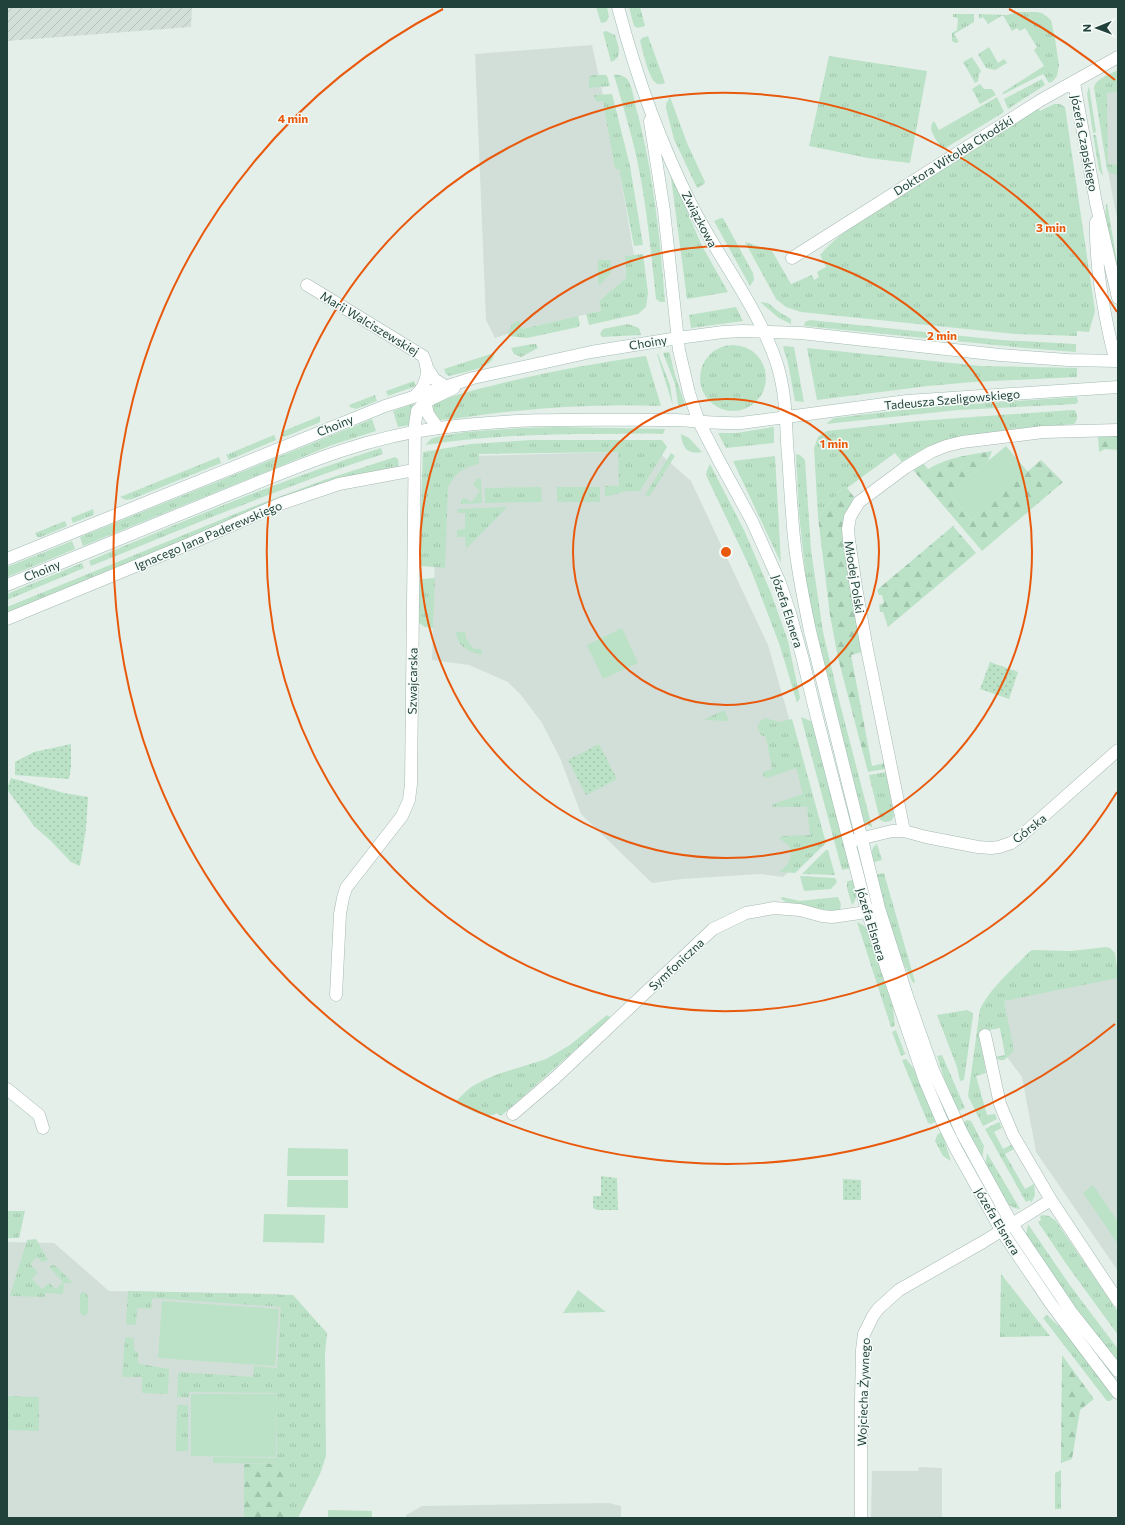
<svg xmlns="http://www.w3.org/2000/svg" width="1125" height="1525" viewBox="0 0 1125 1525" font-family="Commissioner,sans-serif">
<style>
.built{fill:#d2dfd9}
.industrial{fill:url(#industrial-furrows)}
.grass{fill:url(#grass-tufts)}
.forest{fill:url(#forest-firs)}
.park{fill:url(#park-dots)}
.pitch{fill:#bbe2c6}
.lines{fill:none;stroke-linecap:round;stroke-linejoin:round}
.street-casing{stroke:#a6b8b2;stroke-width:13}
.secondary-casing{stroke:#a1bcb3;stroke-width:13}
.street{stroke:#fff;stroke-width:12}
.secondary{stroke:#fff;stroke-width:12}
.ring{fill:none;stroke:#e8590c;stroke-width:2}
.labels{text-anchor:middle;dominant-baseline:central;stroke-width:3;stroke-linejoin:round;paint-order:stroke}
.street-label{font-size:12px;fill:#21423a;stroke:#f5fbf8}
.centre{fill:#e8590c;stroke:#f5fbf8;stroke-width:2}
.ring-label{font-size:12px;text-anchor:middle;font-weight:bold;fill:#e8590c;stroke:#f5fbf8;stroke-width:3;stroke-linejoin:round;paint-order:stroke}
</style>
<defs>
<pattern id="industrial-furrows" width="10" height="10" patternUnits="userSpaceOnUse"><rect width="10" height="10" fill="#d2dfd9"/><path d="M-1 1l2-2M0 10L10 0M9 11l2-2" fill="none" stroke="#b4c1bb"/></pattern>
<pattern id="grass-tufts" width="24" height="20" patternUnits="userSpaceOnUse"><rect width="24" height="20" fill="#bbe2c6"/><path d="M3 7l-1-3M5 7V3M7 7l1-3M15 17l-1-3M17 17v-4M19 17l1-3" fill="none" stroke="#a0c3ab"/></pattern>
<pattern id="forest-firs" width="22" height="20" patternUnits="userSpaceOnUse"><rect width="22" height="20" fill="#bbe2c6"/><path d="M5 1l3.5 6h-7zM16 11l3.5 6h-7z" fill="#a0c3ab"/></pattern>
<pattern id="park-dots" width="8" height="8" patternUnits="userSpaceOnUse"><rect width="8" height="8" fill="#bbe2c6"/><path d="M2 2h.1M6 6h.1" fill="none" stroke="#a0c3ab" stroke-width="1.8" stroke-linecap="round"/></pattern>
</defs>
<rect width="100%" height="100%" fill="#e4efea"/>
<!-- built -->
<path class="built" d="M592 45 619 168 634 255 625 256 626 278 599 301 601 311 522 329 495 338 486 320 475 54Z
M1118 73V224L1107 166 1101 82Z
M657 451 691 481 768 645 824 840 783 877 760 874 682 879 652 883 581 814 560 758 542 723 521 695 508 682 469 665 432 660 437 478 476 456Z
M1115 959 1116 964H1118V1271L1036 1152 1022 1077 1007 1057 994 1001Z
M7 1242 54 1243 109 1291 279 1294 286 1303 285 1518H7Z
M919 1467 942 1468V1518H871L872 1471H918Z
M609 1503 621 1506V1518H406V1515L422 1506Z"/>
<!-- industrial -->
<path class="industrial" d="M7 7H192L191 27 7 41Z"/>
<!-- grass -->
<path class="grass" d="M596 7H607L609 17 606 22 601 23Z
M629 7H640L645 26 638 28 634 26Z
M1018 12H1036L1042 13 1051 20 1055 39 1059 65 1057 76 1053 81 1049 83 1043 74 1004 94 1002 93 1044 66 1034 50 1037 47 1025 28 1020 31 1017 28 1012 31 1003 15 988 24 983 17 979 19V14L1007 15Z
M953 14H974V22L954 34 959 42 955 43 952 41V33L957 30 958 18 953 17Z
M606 31 615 35C618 45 624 57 611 62L603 32Z
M648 36 665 83C662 84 658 85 656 83 648 77 643 51 640 41L642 38Z
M989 47 998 63 1004 59 1007 63 995 70 986 68 978 54Z
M829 56 927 71 910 163 868 158 809 146Z
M972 57 981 71 979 74 978 81 975 83 963 62Z
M1118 70 1117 91 1116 92 1107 93 1108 164 1117 165 1118 175 1110 173 1107 169 1094 88C1095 79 1110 74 1118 70Z
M592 75H606L607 76 610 86 589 88V77Z
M614 75C619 74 625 76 628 80 633 88 635 106 638 115 654 177 660 239 665 302H660L656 299C651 253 647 206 637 160 631 131 622 103 614 75Z
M1042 79 1045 85 1008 109 1004 99Z
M980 84 984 89H992L996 95 980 104 972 89Z
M1089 86 1096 132 1093 133 1087 94Z
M612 94 630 166 643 245 634 246 619 169H615L603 101 598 102 595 100 594 95Z
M670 97 687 143 705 182 704 184 697 188 674 139 666 108V104Z
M997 97 1004 112 944 149 941 148C937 140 926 129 934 121L939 130Z
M1054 104H1060L1065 107 1095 311 1089 332 1077 331V336L1015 334 801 312 786 307 776 299 745 242 772 251 791 284 812 275 814 280 819 277 817 272 826 267 820 255C846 225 884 207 917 186 958 161 998 134 1038 108L1040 111Z
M1093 135H1096L1103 176 1099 170Z
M670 170 701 244 728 292 687 299Z
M1107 203 1118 267V283C1114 265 1101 218 1107 203Z
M721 218H723L753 273 754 280 750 286 714 221Z
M643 254 648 293 646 307 638 314 589 325 586 314 601 311 599 301 626 278 625 256Z
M598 260H611V273L600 285 598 284Z
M760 302 768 303 779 312 791 319V324L779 318Z
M736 307 743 321 691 328 689 315Z
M578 316 580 324 578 327 527 338 508 336C509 329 512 321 519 321L522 329Z
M810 320 1001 340 1076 344V352L1025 348 804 326 805 322Z
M628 324 639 328 641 335 602 337 600 334 603 329Z
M533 344H536L538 348 521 357 514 354 511 348Z
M700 378a33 33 0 1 1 66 0a33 33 0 1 1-66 0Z
M785 346 794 347 804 402 795 401 788 363 783 347Z
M807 348 981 366 1077 368V377L973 382 928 386 817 400Z
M669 352 670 354 675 375 685 404 683 406 678 405 675 384 663 353Z
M494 353C495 369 462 372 449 376L446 374 444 369Z
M657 354H658L670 385 673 406Z
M646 356 661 406C613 404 564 406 517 411 491 413 466 418 440 420L436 418 432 411 434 404 437 402C457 394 478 389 499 384 547 372 596 363 646 356Z
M414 381 416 386 388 396 386 391Z
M375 395 377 401 356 409 350 407 349 405Z
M1077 397 1078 402 1076 404 958 410 826 424 834 418 928 407Z
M413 404 409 425 398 427 393 411Z
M1072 410H1075C1078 415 1078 420 1074 424L1013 429 949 440 918 452 902 462 895 453 847 488 844 486 818 517 814 448 818 437 827 431 918 421Z
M320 416V422L285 437 283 436 281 432Z
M372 419 376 431 332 445 83 546 80 537Z
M558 427 665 429 663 434C642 433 620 434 599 434 539 434 484 436 425 445L431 439 436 437 465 432 522 428Z
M773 427 774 428V443L726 448 718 433H737Z
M681 434 689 438 702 452C687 455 682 447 681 434Z
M274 435 276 440 229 460 226 455Z
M532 440H662L667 447 640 491H627L605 497V486H619L618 452 479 454V464C462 468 457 472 448 487L445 568 422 566 419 563 423 452 471 444Z
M381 448 383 454C284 486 188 527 91 566L89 561C185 520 281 480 381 448Z
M671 453 675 456 649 497 645 495Z
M796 454 800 455 805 460 811 550 823 632 839 700 872 827 863 822 860 818 808 599 799 513Z
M775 456 781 563 733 461Z
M219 457 221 463 132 499 126 500 120 497Z
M395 457 398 459 399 467 301 492 7 613V607L252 507 324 480Z
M710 464 744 530 771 593 788 641 800 698 797 703 780 646 751 570 706 475 707 470Z
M481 478 482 503 461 504V500L464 498 472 502 480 491 473 484 477 479Z
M541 487 542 502 485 503V488Z
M557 487H600V502H557Z
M507 507 466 549 465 537H457V530L465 529V513H458L457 509Z
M93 509 94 513 93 515 73 523 71 518Z
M65 521 67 526 41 537H37L35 533Z
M72 541 75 549 7 577V567Z
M82 563 84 568 7 600V594Z
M435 578 433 628 425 627 419 623 418 582 422 579Z
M456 632H465L466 639 474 649H482L481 655C469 651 457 647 456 632Z
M724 710 729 721 705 720V719Z
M801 717 813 722 851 868 842 870Z
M765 718 779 722 792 719 826 843 795 873 779 872C788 865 793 859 789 846L779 838 783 836 810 835 807 807H773L772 806 773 804 803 794 796 768 767 778 763 776V772L772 769 766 737 761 735 757 727 760 721Z
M886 772 894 816 891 821 885 822 880 820 869 775Z
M877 844 882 860 871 863C871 855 870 849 877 844Z
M826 850H828L835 875 802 874Z
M884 873 915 982 913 983 895 946 874 875Z
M800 876 835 878 837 882 831 889 804 891Z
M853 880C856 890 859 897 852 905L847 888V882L848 881Z
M837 897H838L841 904 840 910H826L786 902 781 899 782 897 800 901Z
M857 922 863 925 867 929 893 1007 895 1026 891 1027Z
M1106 947 1110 948 1115 953 1118 978 1004 1001 1014 1051 1004 1060H999L995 1057 1005 1055 1000 1028 979 1032 986 1073 976 1076 987 1115 995 1114 997 1119 983 1126 968 1096 980 1009C990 988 1013 969 1029 952L1032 950 1071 951Z
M967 1010 973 1013V1016L964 1080 960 1081 957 1067 937 1015Z
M607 1015 611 1018 501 1116 497 1113C485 1120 470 1109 458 1104L457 1101 458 1099 471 1087 484 1080 498 1074 546 1059 570 1045Z
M896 1030 905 1054 901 1056 892 1032Z
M942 1055 965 1108 956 1112 950 1097 937 1056Z
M906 1059 915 1070 937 1121 931 1124 928 1123 902 1060Z
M967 1120 971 1121 984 1146 982 1160 962 1123Z
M999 1122 1002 1128 994 1132 1003 1149 1011 1145 1014 1149 1005 1154 1025 1189 1034 1184 1035 1195 1031 1203 1030 1200 1026 1202 985 1129Z
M941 1132 943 1136 951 1161 943 1156 935 1141 937 1135Z
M987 1153 1020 1209 1014 1208 1005 1202 985 1167Z
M7 1211H25L19 1238H7Z
M1043 1215 1049 1216 1056 1221 1118 1312V1335L1067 1265 1038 1222 1041 1220 1040 1216Z
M1028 1224 1069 1284 1118 1349V1365L1088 1326 1026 1235Z
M36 1239 48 1260 42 1262 37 1257 30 1264 38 1272 32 1279 42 1289 49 1283 56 1289 63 1282 50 1268V1266L53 1265 56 1266 73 1283H64L63 1294 45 1293V1297L10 1296 27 1240Z
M1001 1274 1050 1336 1000 1337Z
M578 1290 606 1312 563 1313Z
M128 1291 293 1295 327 1333 325 1354 326 1456 320 1474 298 1518H285V1464L213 1463V1457L277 1458V1393L189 1392V1397H177L178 1374 180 1372 253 1377 254 1366 277 1368 281 1307 152 1298 151 1309 137 1308 136 1325 126 1324Z
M82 1292 86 1293 88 1297V1313L84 1316 80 1313V1295Z
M1047 1315 1065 1332 1116 1396 1110 1401H1107L1043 1318Z
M126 1337 134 1338V1350L138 1353V1363L140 1364 169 1369 168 1394 142 1393V1377H122L125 1338Z
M7 1396 39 1397V1431L7 1430Z
M177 1405H188V1451H176Z
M1061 1470V1509H1055V1473Z"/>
<!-- forest -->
<path class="forest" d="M1118 435V450L1105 449 1099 452 1098 436Z
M992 451 988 461 949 493 971 520 1041 460 1063 482 982 551 913 470 923 463 928 469C948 457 969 455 992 451Z
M844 486 847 488 854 497 845 519 862 652 851 655 872 766 884 763 885 769 868 772 838 658 830 615 818 517Z
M953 526 976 553 888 627 883 612H880L879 605 884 603 882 595H879L877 590Z
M1062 1355 1094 1399 1080 1410 1072 1459 1061 1463Z
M244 1464H285V1518H244Z"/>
<!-- park -->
<path class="park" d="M990 662 1018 672 1009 699 980 689Z
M71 744V768L69 779 15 775V762L34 752Z
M599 744 617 779 586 795 568 760Z
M11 778 64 793 88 797 86 829 80 866 71 862 52 842 34 826 7 789Z
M601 1176 617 1178 618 1210H597L593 1208V1196H601Z
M843 1179 861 1180V1200H843Z"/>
<!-- pitch -->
<path class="pitch" d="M1006 446 1028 472 971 520 949 493Z
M622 628 638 663 603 679 587 645Z
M288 1148 348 1149V1176H287Z
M288 1180H348V1208L287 1207Z
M1093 1185 1118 1222V1244L1083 1193Z
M264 1214 325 1215 324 1243 263 1242Z
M162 1301 279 1309 275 1366 158 1358Z
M191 1394H277L276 1457 191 1456Z
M328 1510 372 1511V1518H328Z"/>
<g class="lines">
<!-- street casing -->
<g class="street-casing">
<path id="street" d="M1074 83 1096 203 1118 298
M1096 222C1095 265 1103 309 1113 351L1118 358
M792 258 1041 100 1118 57
M307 285 423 356C430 369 427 385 416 395
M426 366 434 379 445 386
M425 402 428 414 438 428
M7 619 189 544 280 504 339 484 414 470
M904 831 866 644 856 587 849 540 848 529 850 517 859 502 906 467 931 452 946 446 962 442 1043 432 1118 430
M851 841 892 831H904L926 837 978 847 991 848 999 847 1011 843 1021 836 1118 750
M336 995 340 914 343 898 346 888 402 816 409 800 411 784 415 425 417 411 425 402 454 388
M985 1035 1000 1104 1013 1135 1051 1200 1118 1301
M7 1089 39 1115 43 1128
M513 1114 555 1078 713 929 746 913 774 908 800 910 822 916 832 917 860 913 877 909
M861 1518V1400L862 1350 864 1334 873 1316 878 1309 899 1290 983 1242 1051 1200"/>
</g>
<!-- secondary casing -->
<g class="secondary-casing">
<path id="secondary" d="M618 7C636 75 660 143 692 206 719 259 758 307 777 364 785 390 786 416 787 443 789 466 790 490 792 513 794 553 802 592 810 631L879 908 907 996 933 1070 962 1133 1012 1224 1072 1313 1118 1371
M650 121 664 211 679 350 689 393 699 422 718 459 752 521 780 583 790 613 802 656 814 706 867 911 925 1081 942 1121 956 1149 1001 1230 1051 1304 1118 1393
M7 559 385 406 473 378 591 352 678 338 723 332 743 331 801 333 1000 355 1068 360 1118 361
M7 585C80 555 154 525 227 495 299 466 361 438 439 428 517 417 597 420 676 420 698 421 719 424 741 423L907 401 1118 387"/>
</g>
<!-- street -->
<use href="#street" class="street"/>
<!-- secondary -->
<use href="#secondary" class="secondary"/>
</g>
<!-- distance rings -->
<g class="ring">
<circle cx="726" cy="552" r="153"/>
<circle cx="726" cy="552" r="306"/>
<path d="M1117 792A459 459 0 1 1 1117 312"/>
<path d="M1115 1024A612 612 0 1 1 443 9M1009 9A612 612 0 0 1 1115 80"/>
</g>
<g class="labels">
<!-- street labels -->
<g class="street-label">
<text transform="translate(1085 143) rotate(79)">Józefa Czapskiego</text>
<text transform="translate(953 155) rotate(-32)">Doktora Witolda Chodźki</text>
<text transform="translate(700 219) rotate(62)">Związkowa</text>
<text transform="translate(370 323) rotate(31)">Marii Walciszewskiej</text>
<text transform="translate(648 342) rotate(-9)">Choiny</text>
<text transform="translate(952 399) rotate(-5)">Tadeusza Szeligowskiego</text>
<text transform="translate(335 425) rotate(-22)">Choiny</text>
<text transform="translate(208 535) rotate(-23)">Ignacego Jana Paderewskiego</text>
<text transform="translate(42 570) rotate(-22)">Choiny</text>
<text transform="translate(855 577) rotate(81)">Młodej Polski</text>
<text transform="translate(788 611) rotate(72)">Józefa Elsnera</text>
<text transform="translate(412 681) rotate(-89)">Szwajcarska</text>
<text transform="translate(1029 828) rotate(-38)">Górska</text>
<text transform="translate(872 924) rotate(73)">Józefa Elsnera</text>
<text transform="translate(676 964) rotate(-43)">Symfoniczna</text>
<text transform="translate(998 1221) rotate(59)">Józefa Elsnera</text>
<text transform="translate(863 1392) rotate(-88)">Wojciecha Żywnego</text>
</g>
</g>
<circle cx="726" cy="552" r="6" class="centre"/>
<g class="ring-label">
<text x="293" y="123">4 min</text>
<text x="1051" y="232">3 min</text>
<text x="942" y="340">2 min</text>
<text x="834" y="448">1 min</text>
</g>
<!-- border -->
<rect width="1125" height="1525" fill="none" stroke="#21423a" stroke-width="16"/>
<!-- north arrow -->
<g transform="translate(1097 28) rotate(269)" stroke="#f5fbf8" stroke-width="3" paint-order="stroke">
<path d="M0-3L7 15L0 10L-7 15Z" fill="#21423a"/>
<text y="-6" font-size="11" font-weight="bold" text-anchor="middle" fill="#21423a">N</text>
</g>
</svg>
